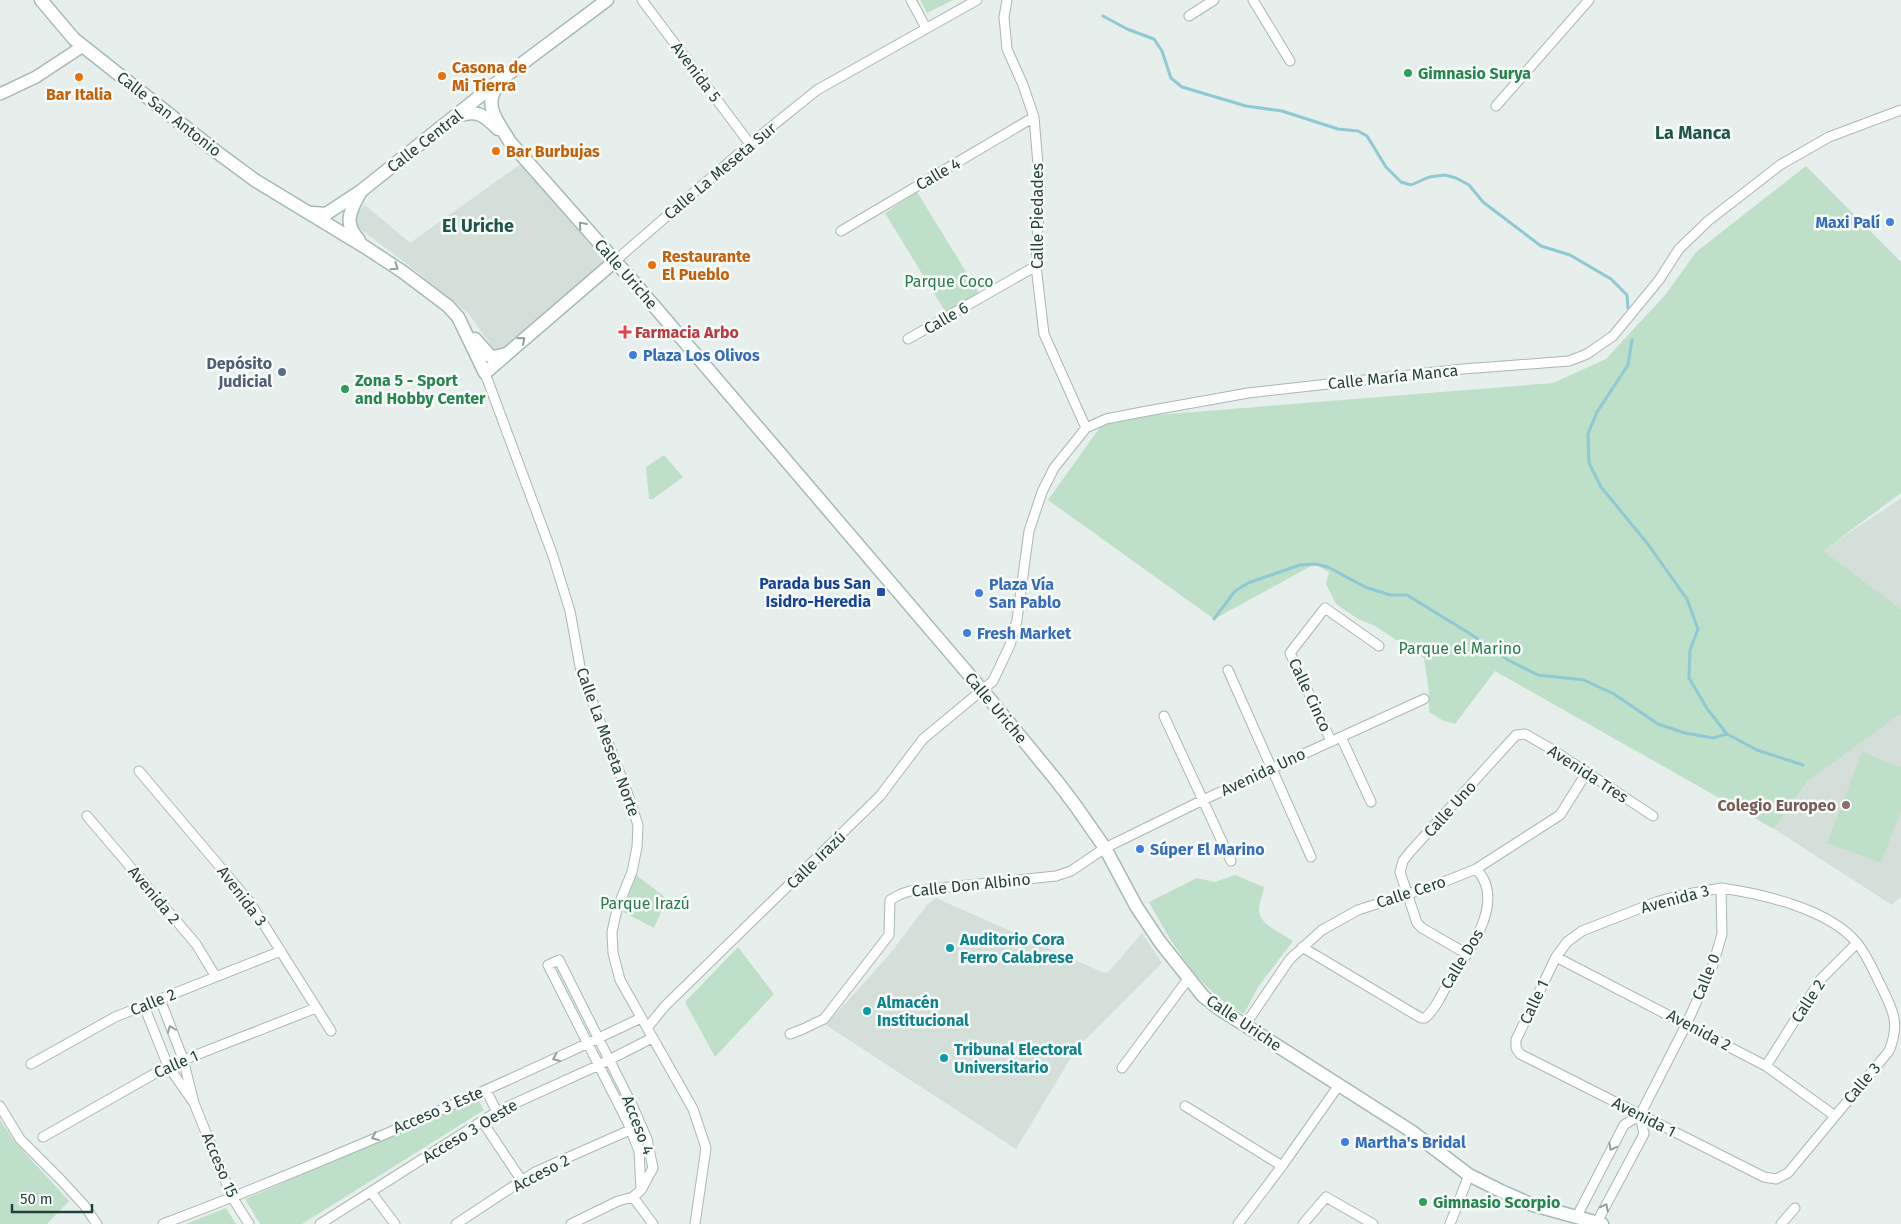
<svg xmlns="http://www.w3.org/2000/svg" width="1901" height="1224" viewBox="0 0 1901 1224" font-family="'Fira Sans',sans-serif">
<style>
.built{fill:#d4dfda}
.green{fill:#bfe0c8}
.lines{fill:none;stroke-linecap:round;stroke-linejoin:round}
.stream{stroke:#8ec9d4;stroke-width:3}
.minor-casing{stroke:#a8b8b2;stroke-width:11}
.tertiary-casing{stroke:#a8b8b2;stroke-width:14}
.secondary-casing{stroke:#a4bbb3;stroke-width:15}
.minor{stroke:#fff;stroke-width:9}
.tertiary{stroke:#fff;stroke-width:11}
.secondary{stroke:#fff;stroke-width:12}
.oneway{stroke:#92a09c}
.leisure-dot{fill:#2e9e5b;stroke:#f7fbf9;stroke-width:2}
.food-dot{fill:#e8710a;stroke:#f7fbf9;stroke-width:2}
.shop-dot{fill:#3f7fe0;stroke:#f7fbf9;stroke-width:2}
.health-dot{fill:#e0444e;stroke:#f7fbf9;stroke-width:2}
.service-dot{fill:#5c6f8a;stroke:#f7fbf9;stroke-width:2}
.transit-dot{fill:#1a4fb4;stroke:#f7fbf9;stroke-width:2}
.education-dot{fill:#8d6e63;stroke:#f7fbf9;stroke-width:2}
.culture-dot{fill:#0f9aa8;stroke:#f7fbf9;stroke-width:2}
.labels{text-anchor:middle;dominant-baseline:central;stroke-width:5;stroke-linejoin:round;paint-order:stroke}
.food-label{font-size:16px;font-weight:bold;fill:#c56008;stroke:#f7fbf9;text-anchor:start}
.street-label{font-size:16px;fill:#24423a;stroke:#f7fbf9}
.leisure-label{font-size:16px;font-weight:bold;fill:#27864d;stroke:#f7fbf9;text-anchor:start}
.shop-label{font-size:16px;font-weight:bold;fill:#366cbe;stroke:#f7fbf9;text-anchor:start}
.park-label{font-size:16px;fill:#2d7a4b;stroke:#f7fbf9}
.health-label{font-size:16px;font-weight:bold;fill:#be3a42;stroke:#f7fbf9;text-anchor:start}
.service-label{font-size:16px;font-weight:bold;fill:#4e5e75;stroke:#f7fbf9;text-anchor:end}
.transit-label{font-size:16px;font-weight:bold;fill:#164399;stroke:#f7fbf9;text-anchor:end}
.education-label{font-size:16px;font-weight:bold;fill:#785e54;stroke:#f7fbf9;text-anchor:end}
.culture-label{font-size:16px;font-weight:bold;fill:#0d838f;stroke:#f7fbf9;text-anchor:start}
.neighbourhood-label{font-size:18px;font-weight:bold;fill:#1f5548;stroke:#f7fbf9}
</style>
<rect width="100%" height="100%" fill="#e6efeb"/>
<!-- built -->
<path class="built" d="M522 163 606 264 502 353 495 351 469 314 416 271 355 225V215L365 205 410 243Z
M1901 498V609L1822 551Z
M1901 711V896L1892 905 1774 829 1808 781Z
M936 898 1102 972 1106 973 1110 970 1142 933 1162 963 1076 1049 1016 1149 826 1025 889 955 927 905Z"/>
<!-- green -->
<path class="green" d="M920 0H953L927 13Z
M1806 166 1901 262V493L1823 551 1901 609V713L1808 781 1774 829 1495 671 1455 724 1442 720 1429 712V692L1424 658 1375 626 1358 619 1336 604 1326 584 1329 572 1315 564 1214 619 1048 500 1106 419 1553 383 1606 359 1666 294 1696 252Z
M917 192 979 293 946 313 885 213Z
M664 455 683 477 653 499H649L646 467Z
M1862 752 1901 767V810L1881 863 1827 843Z
M636 875 670 901 662 910 654 928 623 912Z
M1235 875 1264 887C1263 895 1259 903 1259 910 1259 925 1282 933 1293 941L1258 987 1244 1014C1200 992 1172 944 1149 902L1197 878 1215 882Z
M738 947 774 994 715 1057 685 1002Z
M478 1100 484 1110 302 1224H260L245 1199Z
M0 1120 15 1142 69 1201 47 1224H0Z
M226 1208 236 1224H186Z"/>
<g class="lines">
<!-- stream -->
<path class="stream" d="M1103 16 1127 29 1154 39 1162 51 1171 78 1182 87 1246 106 1282 111 1338 129 1358 131 1367 136 1386 167 1401 182 1411 185 1429 177 1445 175 1456 178 1469 185 1483 202 1541 246 1570 255 1611 279 1627 295 1628 308
M1632 340 1628 365 1597 412 1588 434 1589 463 1601 487 1647 543 1687 599 1698 629 1690 650 1689 678 1708 710 1727 734
M1214 619 1235 591 1248 583 1300 565 1315 564 1328 567 1365 587 1390 595H1407L1415 600 1469 633 1508 660 1538 675 1584 680 1614 694 1658 724 1685 733 1713 738 1727 734 1757 750 1803 765"/>
<!-- minor casing -->
<g class="minor-casing">
<path id="minor" d="M642 0 750 144
M911 0 926 28
M1007 0 1004 17 1007 49 1023 85 1034 117 1040 189 1036 266 1044 334 1086 428
M1253 0 1290 61
M1189 16 1214 0
M1496 106 1589 0
M841 231 1034 117
M615 261 750 144 817 90 977 0
M908 339 1036 266
M485 373 553 556 570 611 581 672 627 792 638 825 637 847 632 872 617 909 612 932 613 953 620 980 693 1109 706 1148 695 1224
M1228 670 1311 857
M1164 716 1231 861
M1341 737 1371 802
M1331 741 1290 653 1325 608 1379 646
M139 771 249 901 331 1031
M87 816 196 944 216 977
M1721 888C1763 894 1829 909 1857 943 1867 955 1874 972 1881 986 1894 1012 1900 1024 1889 1051L1788 1173 1776 1179 1764 1177 1520 1054 1516 1048V1040L1556 957 1567 942 1582 931 1656 902 1677 896Z
M1302 947 1421 1018H1425C1435 1010 1442 994 1448 983 1467 954 1508 901 1476 869
M1467 954 1422 928 1417 923 1400 872 1403 861 1410 852 1516 735 1525 734 1553 750 1653 816
M1556 957 1766 1066 1835 1116
M559 960 633 1107 647 1139 653 1168 641 1190 639 1151 628 1123 548 965Z
M144 1006 168 1066 194 1103 183 1059 160 999
M1245 1025 1290 959 1322 930 1358 910 1436 885 1476 869 1560 815 1587 772
M647 1028 665 1006 880 796 923 739 993 681 1010 645 1017 620 1029 531 1042 492 1054 468 1086 428 1106 419 1142 412 1248 393 1463 369 1569 361 1587 354 1613 336 1659 280 1679 249 1708 221 1780 165 1829 137 1901 110
M790 1034 803 1029 824 1019 889 935 890 900 901 894 910 891 1056 876 1071 871 1105 848 1203 800 1424 699
M31 1064 115 1017 281 951
M1766 1066 1821 979 1857 943
M1122 1068 1188 979
M486 1090 497 1112
M194 1103 232 1197 249 1224
M0 1106 20 1139 60 1179 84 1205 97 1224
M1185 1106 1282 1166
M482 1121 522 1181
M43 1137 168 1066 316 1008
M371 1192 395 1224
M633 1197 653 1224
M1577 1216 1624 1125 1640 1115 1687 1023 1713 965 1722 934 1721 888
M1597 1222 1644 1134 1640 1115
M163 1224C325 1162 485 1093 641 1018
M320 1224 498 1111 597 1066 652 1038
M456 1224 535 1172 630 1130
M571 1224 618 1201 633 1197 641 1190
M1238 1224 1282 1166 1339 1085
M1303 1224 1326 1197 1373 1224
M1450 1224 1469 1175
M1781 1224 1795 1208"/>
</g>
<!-- tertiary casing -->
<g class="tertiary-casing">
<path id="tertiary" d="M0 94 36 77 83 46"/>
</g>
<!-- secondary casing -->
<g class="secondary-casing">
<path id="secondary" d="M41 0 74 39 218 153 256 181 365 247 403 272 448 306 458 317 485 373 615 261
M504 77C500 82 495 88 493 94 486 110 502 128 510 142L631 279 983 691 1056 780 1075 805 1105 848 1136 906 1160 942 1203 996 1218 1008 1411 1131 1469 1175 1501 1191 1533 1205 1602 1224
M459 115C478 110 484 115 498 129
M312 213 326 214 361 191 504 77 607 0
M359 240C343 223 350 211 360 193
M475 339 490 356 495 357 506 354"/>
</g>
<!-- minor -->
<use href="#minor" class="minor"/>
<!-- tertiary -->
<use href="#tertiary" class="tertiary"/>
<!-- secondary -->
<use href="#secondary" class="secondary"/>
</g>
<!-- one-way arrows -->
<defs><path id="oneway-chevron" d="M-2-3.5L2.5 0L-2 3.5" fill="none" stroke-width="1.6" stroke-linecap="round" stroke-linejoin="round" transform="scale(1.25)"/></defs>
<g class="oneway">
<use href="#oneway-chevron" transform="translate(582 225) rotate(-131)"/>
<use href="#oneway-chevron" transform="translate(395 267) rotate(34)"/>
<use href="#oneway-chevron" transform="translate(522 340) rotate(-40)"/>
<use href="#oneway-chevron" transform="translate(171 1029) rotate(-111)"/>
<use href="#oneway-chevron" transform="translate(556 1058) rotate(156)"/>
<use href="#oneway-chevron" transform="translate(375 1137) rotate(157)"/>
<use href="#oneway-chevron" transform="translate(1612 1147) rotate(118)"/>
<use href="#oneway-chevron" transform="translate(1605 1207) rotate(-63)"/>
</g>
<!-- markers -->
<g class="leisure-dot">
<circle cx="1408" cy="73" r="5"/>
<circle cx="345" cy="389" r="5"/>
<circle cx="1423" cy="1202" r="5"/>
</g>
<g class="food-dot">
<circle cx="442" cy="76" r="5"/>
<circle cx="79" cy="77" r="5"/>
<circle cx="496" cy="151" r="5"/>
<circle cx="652" cy="265" r="5"/>
</g>
<g class="shop-dot">
<circle cx="1890" cy="222" r="5"/>
<circle cx="633" cy="355" r="5"/>
<circle cx="979" cy="593" r="5"/>
<circle cx="967" cy="633" r="5"/>
<circle cx="1140" cy="849" r="5"/>
<circle cx="1345" cy="1142" r="5"/>
</g>
<path class="health-dot" d="M622.5 324.5h5v5h5v5h-5v5h-5v-5h-5v-5h5z"/>
<circle class="service-dot" cx="282" cy="372" r="5"/>
<rect class="transit-dot" x="876" y="587" width="10" height="10" rx="2.5"/>
<circle class="education-dot" cx="1846" cy="805" r="5"/>
<g class="culture-dot">
<circle cx="950" cy="948" r="5"/>
<circle cx="867" cy="1011" r="5"/>
<circle cx="944" cy="1058" r="5"/>
</g>
<g class="labels">
<!-- food labels -->
<g class="food-label">
<text x="452" y="67">Casona de<tspan x="452" dy="18">Mi Tierra</tspan></text>
<text x="79" y="94" text-anchor="middle">Bar Italia</text>
<text x="506" y="151">Bar Burbujas</text>
<text x="662" y="256">Restaurante<tspan x="662" dy="18">El Pueblo</tspan></text>
</g>
<!-- street labels -->
<g class="street-label">
<text transform="translate(696 72) rotate(53)">Avenida 5</text>
<text transform="translate(169 114) rotate(38)">Calle San Antonio</text>
<text transform="translate(425 141) rotate(-38)">Calle Central</text>
<text transform="translate(720 171) rotate(-40)">Calle La Meseta Sur</text>
<text transform="translate(938 174) rotate(-30)">Calle 4</text>
<text transform="translate(1037 216) rotate(-90)">Calle Piedades</text>
<text transform="translate(626 274) rotate(49)">Calle Uriche</text>
<text transform="translate(946 318) rotate(-30)">Calle 6</text>
<text transform="translate(1393 377) rotate(-6)">Calle María Manca</text>
<text transform="translate(1310 695) rotate(65)">Calle Cinco</text>
<text transform="translate(996 708) rotate(50)">Calle Uriche</text>
<text transform="translate(608 742) rotate(70)">Calle La Meseta Norte</text>
<text transform="translate(1263 772) rotate(-25)">Avenida Uno</text>
<text transform="translate(1588 774) rotate(33)">Avenida Tres</text>
<text transform="translate(1450 809) rotate(-48)">Calle Uno</text>
<text transform="translate(816 860) rotate(-44)">Calle Irazú</text>
<text transform="translate(971 885) rotate(-6)">Calle Don Albino</text>
<text transform="translate(1411 892) rotate(-18)">Calle Cero</text>
<text transform="translate(154 895) rotate(50)">Avenida 2</text>
<text transform="translate(242 896) rotate(53)">Avenida 3</text>
<text transform="translate(1675 899) rotate(-15)">Avenida 3</text>
<text transform="translate(1462 959) rotate(-59)">Calle Dos</text>
<text transform="translate(1706 977) rotate(-68)">Calle 0</text>
<text transform="translate(1808 1001) rotate(-57)">Calle 2</text>
<text transform="translate(153 1002) rotate(-22)">Calle 2</text>
<text transform="translate(1534 1002) rotate(-65)">Calle 1</text>
<text transform="translate(1244 1023) rotate(34)">Calle Uriche</text>
<text transform="translate(1699 1030) rotate(28)">Avenida 2</text>
<text transform="translate(176 1064) rotate(-24)">Calle 1</text>
<text transform="translate(1862 1083) rotate(-50)">Calle 3</text>
<text transform="translate(438 1110) rotate(-23)">Acceso 3 Este</text>
<text transform="translate(1644 1117) rotate(27)">Avenida 1</text>
<text transform="translate(638 1125) rotate(69)">Acceso 4</text>
<text transform="translate(470 1131) rotate(-31)">Acceso 3 Oeste</text>
<text transform="translate(220 1165) rotate(67)">Acceso 15</text>
<text transform="translate(541 1173) rotate(-28)">Acceso 2</text>
</g>
<!-- leisure labels -->
<g class="leisure-label">
<text x="1418" y="73">Gimnasio Surya</text>
<text x="355" y="380">Zona 5 - Sport<tspan x="355" dy="18">and Hobby Center</tspan></text>
<text x="1433" y="1202">Gimnasio Scorpio</text>
</g>
<!-- shop labels -->
<g class="shop-label">
<text x="1880" y="222" text-anchor="end">Maxi Palí</text>
<text x="643" y="355">Plaza Los Olivos</text>
<text x="989" y="584">Plaza Vía<tspan x="989" dy="18">San Pablo</tspan></text>
<text x="977" y="633">Fresh Market</text>
<text x="1150" y="849">Súper El Marino</text>
<text x="1355" y="1142">Martha's Bridal</text>
</g>
<!-- park labels -->
<g class="park-label">
<text x="949" y="281">Parque Coco</text>
<text x="1460" y="648">Parque el Marino</text>
<text x="645" y="903">Parque Irazú</text>
</g>
<!-- health labels -->
<g class="health-label">
<text x="635" y="332">Farmacia Arbo</text>
</g>
<!-- service labels -->
<g class="service-label">
<text x="272" y="363">Depósito<tspan x="272" dy="18">Judicial</tspan></text>
</g>
<!-- transit labels -->
<g class="transit-label">
<text x="871" y="583">Parada bus San<tspan x="871" dy="18">Isidro-Heredia</tspan></text>
</g>
<!-- education labels -->
<g class="education-label">
<text x="1836" y="805">Colegio Europeo</text>
</g>
<!-- culture labels -->
<g class="culture-label">
<text x="960" y="939">Auditorio Cora<tspan x="960" dy="18">Ferro Calabrese</tspan></text>
<text x="877" y="1002">Almacén<tspan x="877" dy="18">Institucional</tspan></text>
<text x="954" y="1049">Tribunal Electoral<tspan x="954" dy="18">Universitario</tspan></text>
</g>
<!-- neighbourhood labels -->
<g class="neighbourhood-label">
<text x="1693" y="133">La Manca</text>
<text x="478" y="226">El Uriche</text>
</g>
</g>
<!-- scale -->
<path d="M12 1204v8h80v-8" fill="none" stroke="#24423a" stroke-width="2.5"/>
<text x="20" y="1204" font-size="15" fill="#24423a" stroke="#f7fbf9" stroke-width="4" paint-order="stroke">50 m</text>
</svg>
